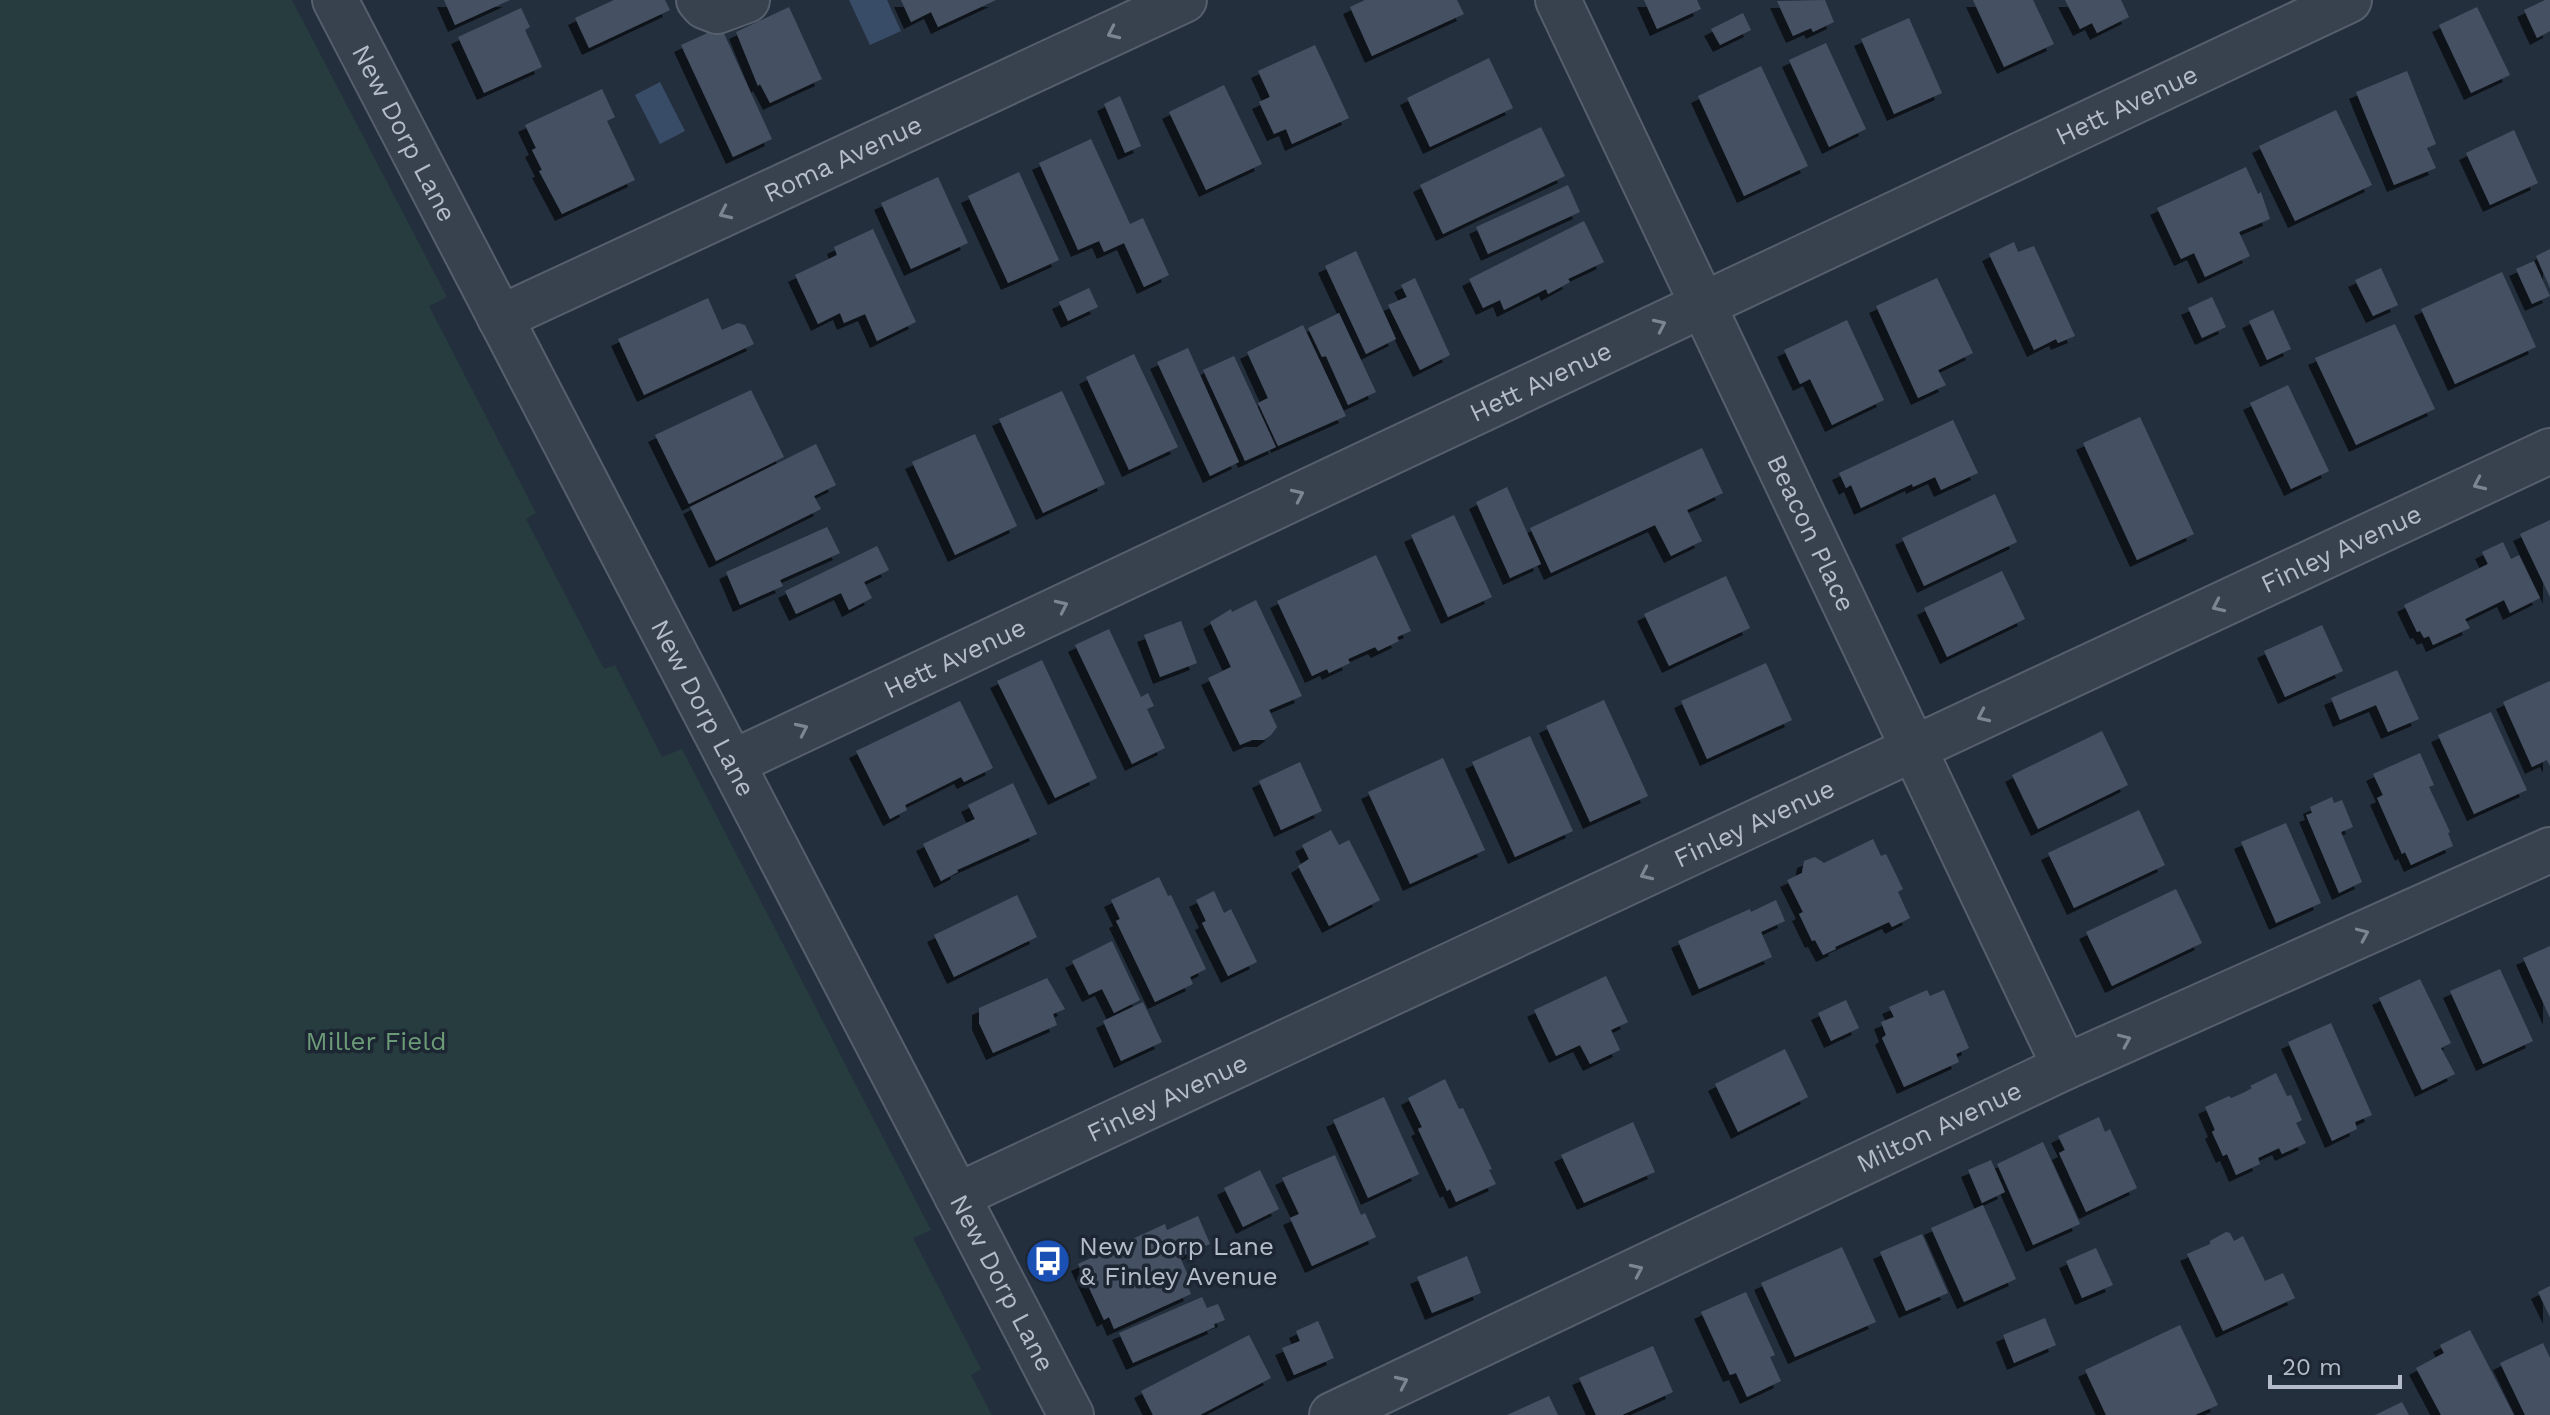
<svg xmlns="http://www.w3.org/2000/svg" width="2550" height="1415" viewBox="0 0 2550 1415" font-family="'Work Sans',sans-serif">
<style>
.green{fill:#263c3f}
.water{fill:#394c67}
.building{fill:#455162;filter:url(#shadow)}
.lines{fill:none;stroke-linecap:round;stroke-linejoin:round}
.minor-casing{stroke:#565f6c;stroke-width:48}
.minor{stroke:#38414e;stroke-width:44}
.oneway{stroke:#7c8592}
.labels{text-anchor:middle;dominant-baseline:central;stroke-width:7;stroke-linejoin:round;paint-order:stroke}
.street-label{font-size:26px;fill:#b4bcc9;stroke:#1d2633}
.park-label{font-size:26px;fill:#6b9a76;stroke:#1d2633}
.poi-label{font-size:26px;fill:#b4bcc9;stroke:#1d2633;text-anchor:start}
</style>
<defs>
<filter id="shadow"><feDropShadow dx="-7" dy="7" stdDeviation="0" flood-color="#0009"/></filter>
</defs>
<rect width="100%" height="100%" fill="#242f3e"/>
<!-- green -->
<path class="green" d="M0 0H292L447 297 429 306 536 513 526 519 604 669 615 665 662 757 682 749 931 1230 913 1238 981 1369 971 1375 992 1415H0Z"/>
<!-- water -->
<path class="water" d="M849 0H887L901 31 870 45Z
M660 82 685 131 660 144 635 95Z"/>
<!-- building -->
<path class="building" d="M444 0H510L455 25Z
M614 0H665L670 10 589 48 575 18Z
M901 0H996L938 27 931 12 911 22Z
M1365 0H1457L1464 14 1372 56 1350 7Z
M1644 0H1697L1701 9 1657 29Z
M1825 0 1834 22 1813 32 1811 28 1793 36 1777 1Z
M1973 0H2033L2054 44 2004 67Z
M2065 0H2121L2129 17 2097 33 2092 23 2080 29Z
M2545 0H2550V31L2537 38 2524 10Z
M789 7 822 79 770 103 760 84 758 86 736 32Z
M2477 7 2510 75 2471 93 2439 25Z
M521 8 530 27 525 30 542 67 484 93 458 37Z
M1743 13 1751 30 1720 45 1711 29Z
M1909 18 1942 93 1894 114 1861 39Z
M721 27 772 139 733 157 681 45Z
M1826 43 1866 129 1829 147 1789 60Z
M1315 45 1349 118 1292 144 1286 129 1274 134 1259 102 1270 97 1258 71Z
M1489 58 1513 108 1430 147 1407 98Z
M1761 66 1808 166 1744 196 1698 96Z
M2407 71 2436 144 2427 148 2436 168 2394 185 2356 92Z
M1224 85 1262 164 1206 190 1169 112Z
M602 89 615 117 607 121 635 180 562 214 539 171 542 170 532 150 536 148 525 125Z
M1120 96 1141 146 1125 153 1104 104Z
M2336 110 2372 185 2295 221 2259 146Z
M1541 127 1565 176 1443 234 1420 185Z
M2514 130 2538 183 2490 205 2466 153Z
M1091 139 1130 224 1143 218 1169 275 1144 287 1124 243 1104 252 1099 241 1078 250 1039 163Z
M2246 167 2258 194 2261 192 2270 219 2239 232 2250 256 2205 277 2194 253 2181 259 2157 208Z
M1019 172 1059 260 1008 283 968 196Z
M938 177 968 243 911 269 881 203Z
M1568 185 1580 212 1488 254 1476 227Z
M1584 221 1604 262 1568 279 1570 282 1548 294 1546 289 1504 310 1500 300 1483 308 1469 279Z
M873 229 916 322 877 341 865 314 844 323 840 313 818 324 795 275 837 255 834 247Z
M2014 242 2018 252 2034 246 2075 336 2058 343 2056 339 2034 350 1989 254Z
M2550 249V288L2536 256Z
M1356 251 1396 339 1366 354 1325 266Z
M2534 261 2550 296 2532 304 2516 269Z
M2381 268 2398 305 2373 316 2355 280Z
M2502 272 2536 347 2455 384 2421 309Z
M1415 278 1450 355 1420 370 1388 305 1407 297 1401 285Z
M1937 278 1973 353 1938 370 1946 385 1918 398 1876 306Z
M1089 288 1098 307 1068 321 1059 302Z
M2212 297 2226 327 2202 338 2188 308Z
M708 298 722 330 738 323 745 325 754 344 644 395 618 339Z
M2273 310 2291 349 2267 360 2249 321Z
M1339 313 1376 392 1348 405 1326 356 1322 357 1308 328Z
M1847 320 1884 400 1832 425 1810 379 1800 384 1784 350Z
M2395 324 2435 409 2356 445 2315 358Z
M1303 325 1346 416 1278 446 1258 403 1268 398 1247 352Z
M1188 348 1239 462 1210 476 1157 362Z
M1134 354 1178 447 1129 470 1086 377Z
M1234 356 1276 447 1245 461 1203 370Z
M2288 385 2329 471 2291 489 2250 403Z
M751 390 784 457 689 504 655 435Z
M1062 391 1105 484 1043 513 999 419Z
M2140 417 2194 534 2137 560 2083 443Z
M1953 420 1978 473 1941 490 1935 477 1913 487 1912 484 1861 508 1851 485 1846 488 1839 473Z
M975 434 1017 526 955 555 912 462Z
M816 444 836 485 814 496 821 509 716 561 690 507Z
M1702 448 1723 493 1687 510 1702 541 1671 556 1655 525 1551 573 1530 528Z
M1507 487 1541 564 1510 578 1476 502Z
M1995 494 2017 542 1924 586 1902 538Z
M1454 515 1492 597 1448 617 1411 535Z
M2550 520V597L2520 534Z
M827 527 840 553 780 580 783 586 740 605 726 572Z
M2503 542 2511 559 2519 555 2540 598 2510 613 2504 600 2465 619 2470 628 2433 645 2429 636 2424 638 2420 631 2417 632 2404 605 2488 564 2482 552Z
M877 546 889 570 864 582 872 598 849 610 841 593 796 614 785 591Z
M1376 555 1411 631 1397 637 1399 641 1378 651 1375 647 1348 659 1350 663 1329 673 1327 669 1312 676 1277 601Z
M2002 571 2025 619 1947 657 1924 608Z
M1726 576 1750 628 1669 666 1644 614Z
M1256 600 1302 696 1269 710 1277 727 1271 735 1264 740H1252L1240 745 1208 678 1231 667 1210 622 1231 609 1232 612Z
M1181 621 1197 663 1160 677 1144 635Z
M2322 625 2343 671 2285 697 2264 651Z
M1109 629 1141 697 1148 693 1154 706 1147 709 1165 748 1132 764 1075 645Z
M1042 660 1097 778 1055 798 997 681Z
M1766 663 1792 720 1707 759 1681 701Z
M2397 670 2419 719 2388 732 2376 705 2340 720 2331 698Z
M2550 681V766L2547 760 2532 767 2503 702Z
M1604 700 1648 796 1590 822 1546 726Z
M960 701 993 768 964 782 961 777 905 805 907 810 890 819 856 751Z
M2491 712 2527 790 2474 814 2438 735Z
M2102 731 2128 785 2038 829 2012 775Z
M1530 736 1573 831 1515 857 1472 762Z
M2420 753 2434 785 2429 787 2450 832 2448 833 2453 846 2411 865 2405 852 2402 854 2377 798 2383 795 2373 774Z
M1443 758 1485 850 1410 884 1368 792Z
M1300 762 1322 811 1281 830 1259 781Z
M1013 783 1037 834 957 870 958 872 941 881 923 844 975 819 968 805Z
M2332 797 2334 803 2342 800 2353 827 2341 832 2362 882 2339 893 2306 815 2312 813 2310 807Z
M2139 810 2165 865 2074 908 2048 853Z
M2286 823 2321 903 2276 923 2241 842Z
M1331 830 1339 845 1349 840 1380 900 1329 926 1298 866 1309 859 1302 845Z
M1873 839 1881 856 1886 854 1903 889 1898 892 1910 918 1892 927 1889 922 1835 947 1836 949 1823 955 1815 940 1812 941 1799 914 1803 912 1787 880 1802 873 1804 861 1815 857 1824 863Z
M1159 877 1168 896 1171 895 1206 969 1190 977 1193 984 1155 1002 1116 921 1120 919 1111 900Z
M2176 889 2202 943 2112 986 2086 932Z
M1214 891 1224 913 1231 909 1257 962 1228 976 1202 923 1206 921 1196 900Z
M1017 895 1037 937 954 977 934 935Z
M1776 900 1785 921 1761 932 1772 957 1699 989 1678 941 1750 909 1751 912Z
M1112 941 1140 1000 1114 1013 1102 989 1089 995 1072 961Z
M2550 946V1018L2523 958Z
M2500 969 2533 1041 2483 1064 2450 991Z
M1606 976 1628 1022 1611 1030 1620 1050 1590 1064 1580 1045 1556 1056 1534 1010Z
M1047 978 1065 1009 1053 1014 1057 1025 993 1053 979 1023V1008Z
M2420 979 2451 1043 2441 1048 2455 1074 2422 1090 2379 998Z
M1927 990 1930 996 1944 990 1969 1048 1956 1054 1959 1062 1904 1087 1882 1038 1886 1035 1881 1022 1894 1017 1889 1007Z
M1846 1000 1859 1028 1831 1041 1818 1013Z
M1143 1002 1162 1042 1121 1061 1103 1021Z
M2331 1023 2372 1115 2355 1122 2357 1129 2332 1141 2288 1042Z
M1785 1049 1808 1097 1738 1132 1715 1084Z
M2276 1073 2287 1096 2291 1095 2302 1120 2296 1123 2306 1143 2282 1154 2279 1148 2258 1158 2260 1164 2236 1175 2227 1154 2223 1156 2212 1132 2215 1130 2205 1107 2229 1096 2231 1098 2243 1093 2252 1088 2250 1086Z
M1445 1079 1459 1109 1463 1108 1492 1169 1489 1170 1496 1184 1456 1202 1450 1189 1447 1191 1418 1129 1422 1127 1408 1098Z
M1384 1097 1419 1174 1368 1198 1333 1120Z
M2099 1117 2105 1132 2110 1129 2137 1188 2086 1212 2059 1153 2065 1150 2058 1136Z
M1633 1122 1655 1172 1584 1203 1561 1155Z
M2043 1142 2080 1224 2033 1245 1997 1164Z
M1335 1155 1361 1215 1365 1213 1376 1237 1312 1266 1290 1218 1299 1214 1282 1178Z
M1991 1160 2005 1192 1982 1203 1968 1170Z
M1260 1170 1279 1209 1243 1227 1224 1188Z
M1983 1205 2016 1279 1964 1302 1931 1228Z
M1198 1216 1210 1244 1180 1257 1190 1280 1186 1282 1191 1294 1114 1329 1109 1317 1104 1320 1078 1264 1165 1224 1167 1230Z
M2226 1232 2230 1233 2234 1241 2243 1236 2265 1281 2283 1273 2295 1298 2223 1331 2187 1254 2210 1244V1241Z
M1922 1234 1948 1293 1906 1311 1880 1252Z
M1842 1247 1876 1322 1795 1357 1761 1283Z
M2096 1248 2113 1285 2082 1298 2066 1261Z
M1467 1256 1481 1293 1432 1313 1417 1277Z
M2550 1286V1317L2538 1292Z
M1746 1292 1775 1355 1770 1357 1781 1381 1747 1397 1736 1373 1730 1375 1701 1312Z
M1202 1297 1207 1308 1218 1304 1225 1320 1214 1324 1215 1327 1133 1363 1119 1333Z
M2045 1318 2056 1345 2014 1363 2003 1335Z
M1318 1321 1334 1358 1294 1375 1282 1348 1300 1341 1296 1331Z
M2180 1325 2218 1405 2195 1415H2106L2085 1370Z
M2470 1330 2514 1415H2441L2416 1368 2444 1353 2440 1345Z
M1249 1335 1271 1378 1200 1415H1153L1141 1391Z
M2543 1343 2550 1358V1415H2525L2500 1363Z
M1653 1346 1673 1392 1622 1415H1596L1579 1378Z
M1549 1396 1558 1415H1507Z
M2402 1402 2409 1415H2375Z"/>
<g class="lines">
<!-- minor casing -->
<g class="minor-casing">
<g id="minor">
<path id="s1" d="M335 0 1071 1415"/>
<path d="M699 0 704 6 717 11 747 0"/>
<path id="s2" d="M1558 0 2065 1067"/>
<path id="s3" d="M500 318 1184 0"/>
<path id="s4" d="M732 763 2349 0"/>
<path id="s5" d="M957 1196 2550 451"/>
<path id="s6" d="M1332 1415 2065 1067 2550 850"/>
</g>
</g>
<!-- minor -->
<use href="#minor" class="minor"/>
</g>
<!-- one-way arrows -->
<defs><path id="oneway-chevron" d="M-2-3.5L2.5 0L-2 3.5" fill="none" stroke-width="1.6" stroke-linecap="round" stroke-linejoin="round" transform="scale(2)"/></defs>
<g class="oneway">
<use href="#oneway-chevron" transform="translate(1113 33) rotate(155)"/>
<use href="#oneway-chevron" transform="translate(725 213) rotate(155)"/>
<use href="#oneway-chevron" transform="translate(1660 325) rotate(-25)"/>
<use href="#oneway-chevron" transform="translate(2479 484) rotate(155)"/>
<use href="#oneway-chevron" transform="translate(1298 495) rotate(-25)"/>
<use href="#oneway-chevron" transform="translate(1062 606) rotate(-25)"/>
<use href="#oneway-chevron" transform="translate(2218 606) rotate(155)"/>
<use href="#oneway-chevron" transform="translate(1983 716) rotate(155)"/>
<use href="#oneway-chevron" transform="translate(802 729) rotate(-25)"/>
<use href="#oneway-chevron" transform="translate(1646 874) rotate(155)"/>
<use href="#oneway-chevron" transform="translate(2363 934) rotate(-24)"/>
<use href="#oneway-chevron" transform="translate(2125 1040) rotate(-24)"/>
<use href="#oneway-chevron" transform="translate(1637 1270) rotate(-25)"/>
<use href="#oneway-chevron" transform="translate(1402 1382) rotate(-25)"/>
</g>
<!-- icons -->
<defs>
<g id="bus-disc" transform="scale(2.3)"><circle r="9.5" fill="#1a4fb4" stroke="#1d2633"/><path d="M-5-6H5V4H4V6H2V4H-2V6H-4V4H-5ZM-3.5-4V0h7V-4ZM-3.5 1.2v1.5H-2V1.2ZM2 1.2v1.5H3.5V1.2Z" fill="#fff"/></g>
</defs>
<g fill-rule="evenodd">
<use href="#bus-disc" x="1048" y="1261"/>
</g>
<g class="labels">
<!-- street labels -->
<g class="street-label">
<text stroke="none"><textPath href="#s4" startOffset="1542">Hett Avenue</textPath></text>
<text stroke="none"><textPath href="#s1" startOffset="150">New Dorp Lane</textPath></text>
<text stroke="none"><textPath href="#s3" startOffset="378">Roma Avenue</textPath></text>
<text stroke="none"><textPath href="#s4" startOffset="894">Hett Avenue</textPath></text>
<text stroke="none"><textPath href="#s2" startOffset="590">Beacon Place</textPath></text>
<text stroke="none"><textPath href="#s5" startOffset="1528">Finley Avenue</textPath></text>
<text stroke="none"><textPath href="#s4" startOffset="246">Hett Avenue</textPath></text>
<text stroke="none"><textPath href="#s1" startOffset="798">New Dorp Lane</textPath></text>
<text stroke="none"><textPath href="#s5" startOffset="880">Finley Avenue</textPath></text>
<text stroke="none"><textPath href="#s5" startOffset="232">Finley Avenue</textPath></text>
<text stroke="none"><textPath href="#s6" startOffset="672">Milton Avenue</textPath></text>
<text stroke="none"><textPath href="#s1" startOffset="1446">New Dorp Lane</textPath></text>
</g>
<!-- park labels -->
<g class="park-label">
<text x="376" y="1041">Miller Field</text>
</g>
<!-- poi labels -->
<g class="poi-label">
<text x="1079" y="1246">New Dorp Lane<tspan x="1079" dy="30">&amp; Finley Avenue</tspan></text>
</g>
</g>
<!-- scale -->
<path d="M2270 1375v12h130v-12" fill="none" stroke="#b4bcc9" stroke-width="4"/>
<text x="2282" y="1375" font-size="24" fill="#b4bcc9" stroke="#1d2633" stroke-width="6" paint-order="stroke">20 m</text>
</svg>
